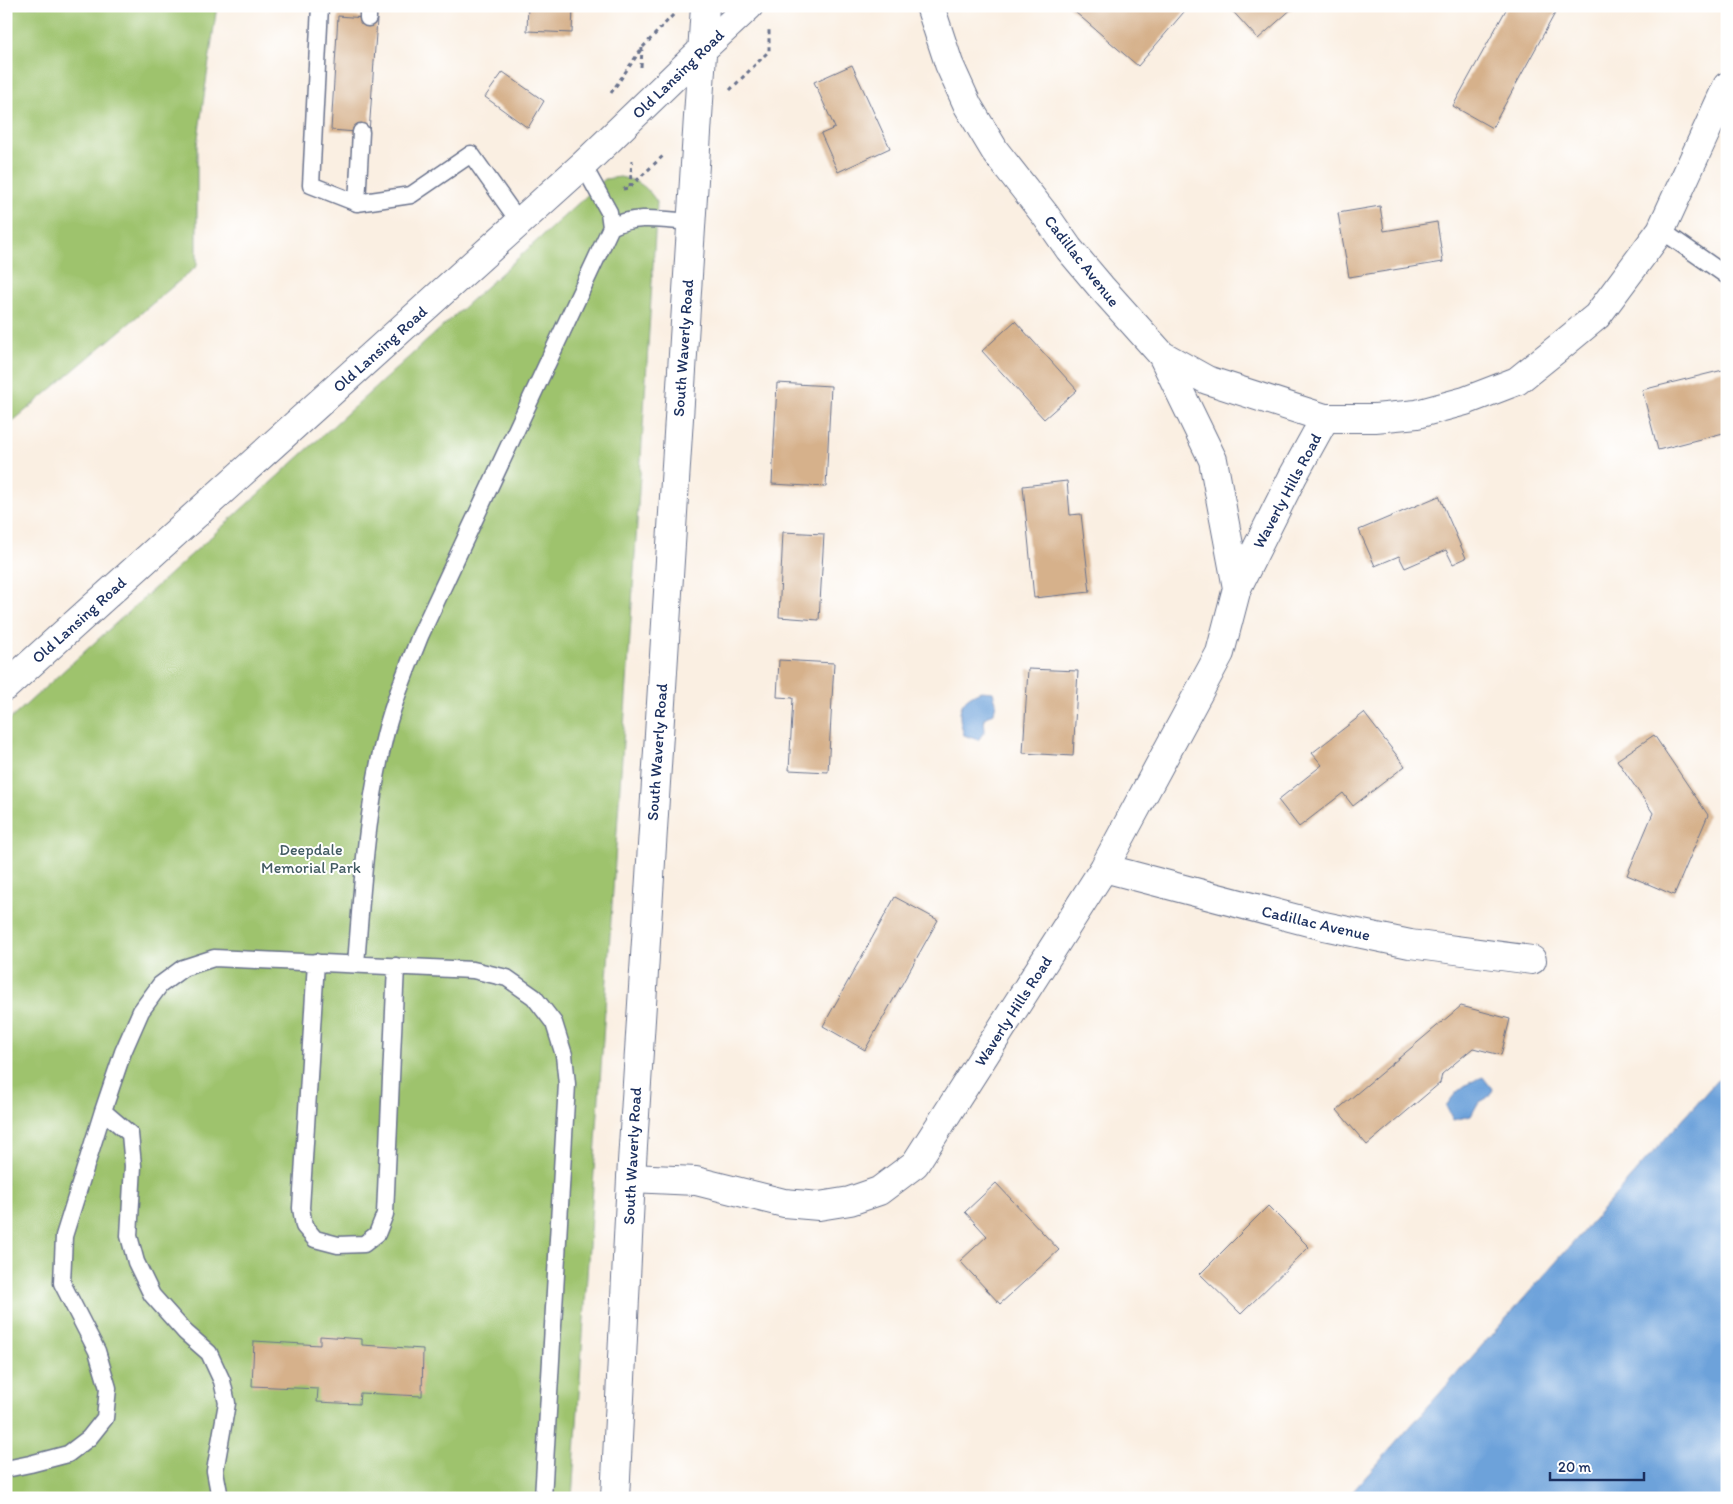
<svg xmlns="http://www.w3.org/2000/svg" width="1733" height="1504" viewBox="0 0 1733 1504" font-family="Itim,sans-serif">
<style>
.green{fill:#9ec36d;stroke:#5c7966}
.water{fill:#6da2da;stroke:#44689c}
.building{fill:#d6b18b}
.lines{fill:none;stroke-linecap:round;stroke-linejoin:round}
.service-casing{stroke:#69728c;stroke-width:19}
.minor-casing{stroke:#69728c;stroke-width:30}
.tertiary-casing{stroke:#69728c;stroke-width:30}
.secondary-casing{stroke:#69728c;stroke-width:30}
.path{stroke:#69728c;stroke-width:3;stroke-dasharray:4 4;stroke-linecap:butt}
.service{stroke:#fff;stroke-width:16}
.minor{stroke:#fff;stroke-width:28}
.tertiary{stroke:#fff;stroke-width:28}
.secondary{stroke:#fff;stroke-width:28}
.labels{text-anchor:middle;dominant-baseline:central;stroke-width:4;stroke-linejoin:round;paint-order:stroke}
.street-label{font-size:16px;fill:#1b2f5e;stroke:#fff}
.park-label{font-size:16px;fill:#425b62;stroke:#fff}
</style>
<rect width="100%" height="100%" fill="#fff"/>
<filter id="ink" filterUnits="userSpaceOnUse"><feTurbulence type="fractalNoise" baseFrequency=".02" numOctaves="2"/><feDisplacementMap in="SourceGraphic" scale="10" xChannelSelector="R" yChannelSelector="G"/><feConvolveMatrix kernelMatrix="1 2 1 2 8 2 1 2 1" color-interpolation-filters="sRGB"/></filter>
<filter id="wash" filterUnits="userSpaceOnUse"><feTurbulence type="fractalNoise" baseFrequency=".0096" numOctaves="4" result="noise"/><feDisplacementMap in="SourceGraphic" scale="20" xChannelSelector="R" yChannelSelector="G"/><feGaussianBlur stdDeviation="1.12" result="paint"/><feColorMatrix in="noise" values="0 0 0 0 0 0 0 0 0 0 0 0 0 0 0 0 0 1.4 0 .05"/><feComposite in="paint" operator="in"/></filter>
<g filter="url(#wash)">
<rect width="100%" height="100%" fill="#faefe2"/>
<!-- green -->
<path class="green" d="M6 6H217L197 145V266L6 427Z
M620 177C640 181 646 186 657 202L628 668 572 1498H6V723L605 179Z"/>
<!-- water -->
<path class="water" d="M981 691 993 692 996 702 994 713 984 718 985 731 978 740 964 735C957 713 957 700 981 691Z
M1727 1069V1498H1347Z
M1483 1077 1493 1090 1487 1098 1478 1103 1471 1116 1453 1120 1446 1106C1457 1090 1464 1084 1483 1077Z"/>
<g id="blocks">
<!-- building -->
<path class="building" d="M528 6H573L572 33 527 31Z
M1068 6H1189L1138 66Z
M1228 6H1295L1258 39Z
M1508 6H1559L1492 128 1453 106Z
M338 16 377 19 369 133 331 130Z
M852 65 890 148 838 172 821 134 835 128 814 82Z
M503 72 544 101 528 128 485 97Z
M1380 206 1384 231 1437 222 1443 262 1349 277 1338 213Z
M1015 321 1077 390 1044 419 982 351Z
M1727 369V432L1658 450 1642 390Z
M777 383 831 386 826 487 772 484Z
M1067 481 1070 515 1081 514 1090 592 1034 598 1023 486Z
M1439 496 1466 558 1453 564 1446 550 1405 568 1399 556 1375 566 1359 530Z
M783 532 824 534 819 620 779 617Z
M779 660 834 663 828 772 789 770 793 698 777 697Z
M1028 669 1078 671 1073 756 1023 753Z
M1364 713 1405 766 1353 806 1343 793 1299 827 1278 800 1322 765 1312 753Z
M1654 735 1708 815 1674 895 1627 875 1653 813 1617 760Z
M895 897 938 920 865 1050 823 1026Z
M1461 1006 1510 1019 1501 1055 1473 1048 1442 1074 1440 1083 1367 1145 1337 1110Z
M996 1183 1059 1250 1000 1304 960 1261 987 1236 965 1212Z
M1268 1206 1309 1247 1241 1314 1200 1274Z
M320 1336 362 1339V1345L423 1349 422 1396 360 1393 359 1404 317 1402 318 1389 252 1386 254 1341 320 1345Z"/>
</g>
</g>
<g filter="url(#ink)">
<use href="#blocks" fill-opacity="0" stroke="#69728c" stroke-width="1"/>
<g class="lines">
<!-- service casing -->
<g class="service-casing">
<path id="service" d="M320 6 311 185 357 203 411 195 471 154 520 223
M368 18V6
M357 203 361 132
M611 227C636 214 663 220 691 222
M1661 230 1727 276
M316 962 301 1208 304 1226 315 1239 338 1245 364 1244 377 1234 385 1214 396 966
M356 964C362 890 366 816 383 744 391 707 406 672 420 636L611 227 609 212 583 165
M103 1111 130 1134 133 1166 129 1236 136 1262 152 1295 185 1332 209 1353 222 1381 227 1403 215 1471 220 1498
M6 1469 30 1464 68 1454 89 1438 105 1418 108 1388 97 1351 62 1283 64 1236 103 1111 123 1052 141 1011 160 985 183 968 214 958 473 970 507 978 534 997 554 1023 564 1055 567 1084 543 1498"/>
</g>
<!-- minor casing -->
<g class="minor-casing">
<path id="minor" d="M930 6 949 64 968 106 995 151 1046 216 1069 249 1101 287 1162 355 1207 380 1325 418H1375L1417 414 1465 401 1517 381 1563 344 1597 316 1661 230 1727 86
M702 50 749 6
M1162 355 1213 460 1237 588
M1104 868 1324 926 1410 944 1532 960
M631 1178 696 1181 784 1203 819 1206 850 1201 879 1191 915 1164 1104 868 1220 653 1237 588 1293 476 1325 418"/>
</g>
<!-- tertiary casing -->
<g class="tertiary-casing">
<path id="tertiary" d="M6 686 583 165 702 50"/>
</g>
<!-- secondary casing -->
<g class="secondary-casing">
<path id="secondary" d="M615 1498 631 1178 705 6"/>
</g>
<!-- path -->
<path class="path" d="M641 67 642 48
M730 90 769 51V27
M611 93 642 48 674 14
M630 187 632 160
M623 189 629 188 665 154"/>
<!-- service -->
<use href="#service" class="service"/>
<!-- minor -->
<use href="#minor" class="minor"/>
<!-- tertiary -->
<use href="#tertiary" class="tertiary"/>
<!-- secondary -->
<use href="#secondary" class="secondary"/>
</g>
</g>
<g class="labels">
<!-- street labels -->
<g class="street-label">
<text transform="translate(678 74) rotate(-44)">Old Lansing Road</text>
<text transform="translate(1082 261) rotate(52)">Cadillac Avenue</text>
<text transform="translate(683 348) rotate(-86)">South Waverly Road</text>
<text transform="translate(380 349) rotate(-42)">Old Lansing Road</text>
<text transform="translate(1287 491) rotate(-62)">Waverly Hills Road</text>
<text transform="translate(79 620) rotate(-42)">Old Lansing Road</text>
<text transform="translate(657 752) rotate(-86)">South Waverly Road</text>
<text transform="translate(1316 923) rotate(13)">Cadillac Avenue</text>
<text transform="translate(1013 1011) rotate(-57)">Waverly Hills Road</text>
<text transform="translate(632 1156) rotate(-87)">South Waverly Road</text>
</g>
<!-- park labels -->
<g class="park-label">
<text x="311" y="849">Deepdale<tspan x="311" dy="18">Memorial Park</tspan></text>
</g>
</g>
<!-- margin -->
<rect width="1733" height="1504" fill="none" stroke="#fff" stroke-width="25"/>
<!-- scale -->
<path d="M1550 1472v8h94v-8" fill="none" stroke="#1b2f5e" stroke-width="2.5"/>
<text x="1558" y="1472" font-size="15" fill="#1b2f5e" stroke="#ffffff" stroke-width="4" paint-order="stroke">20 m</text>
</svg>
